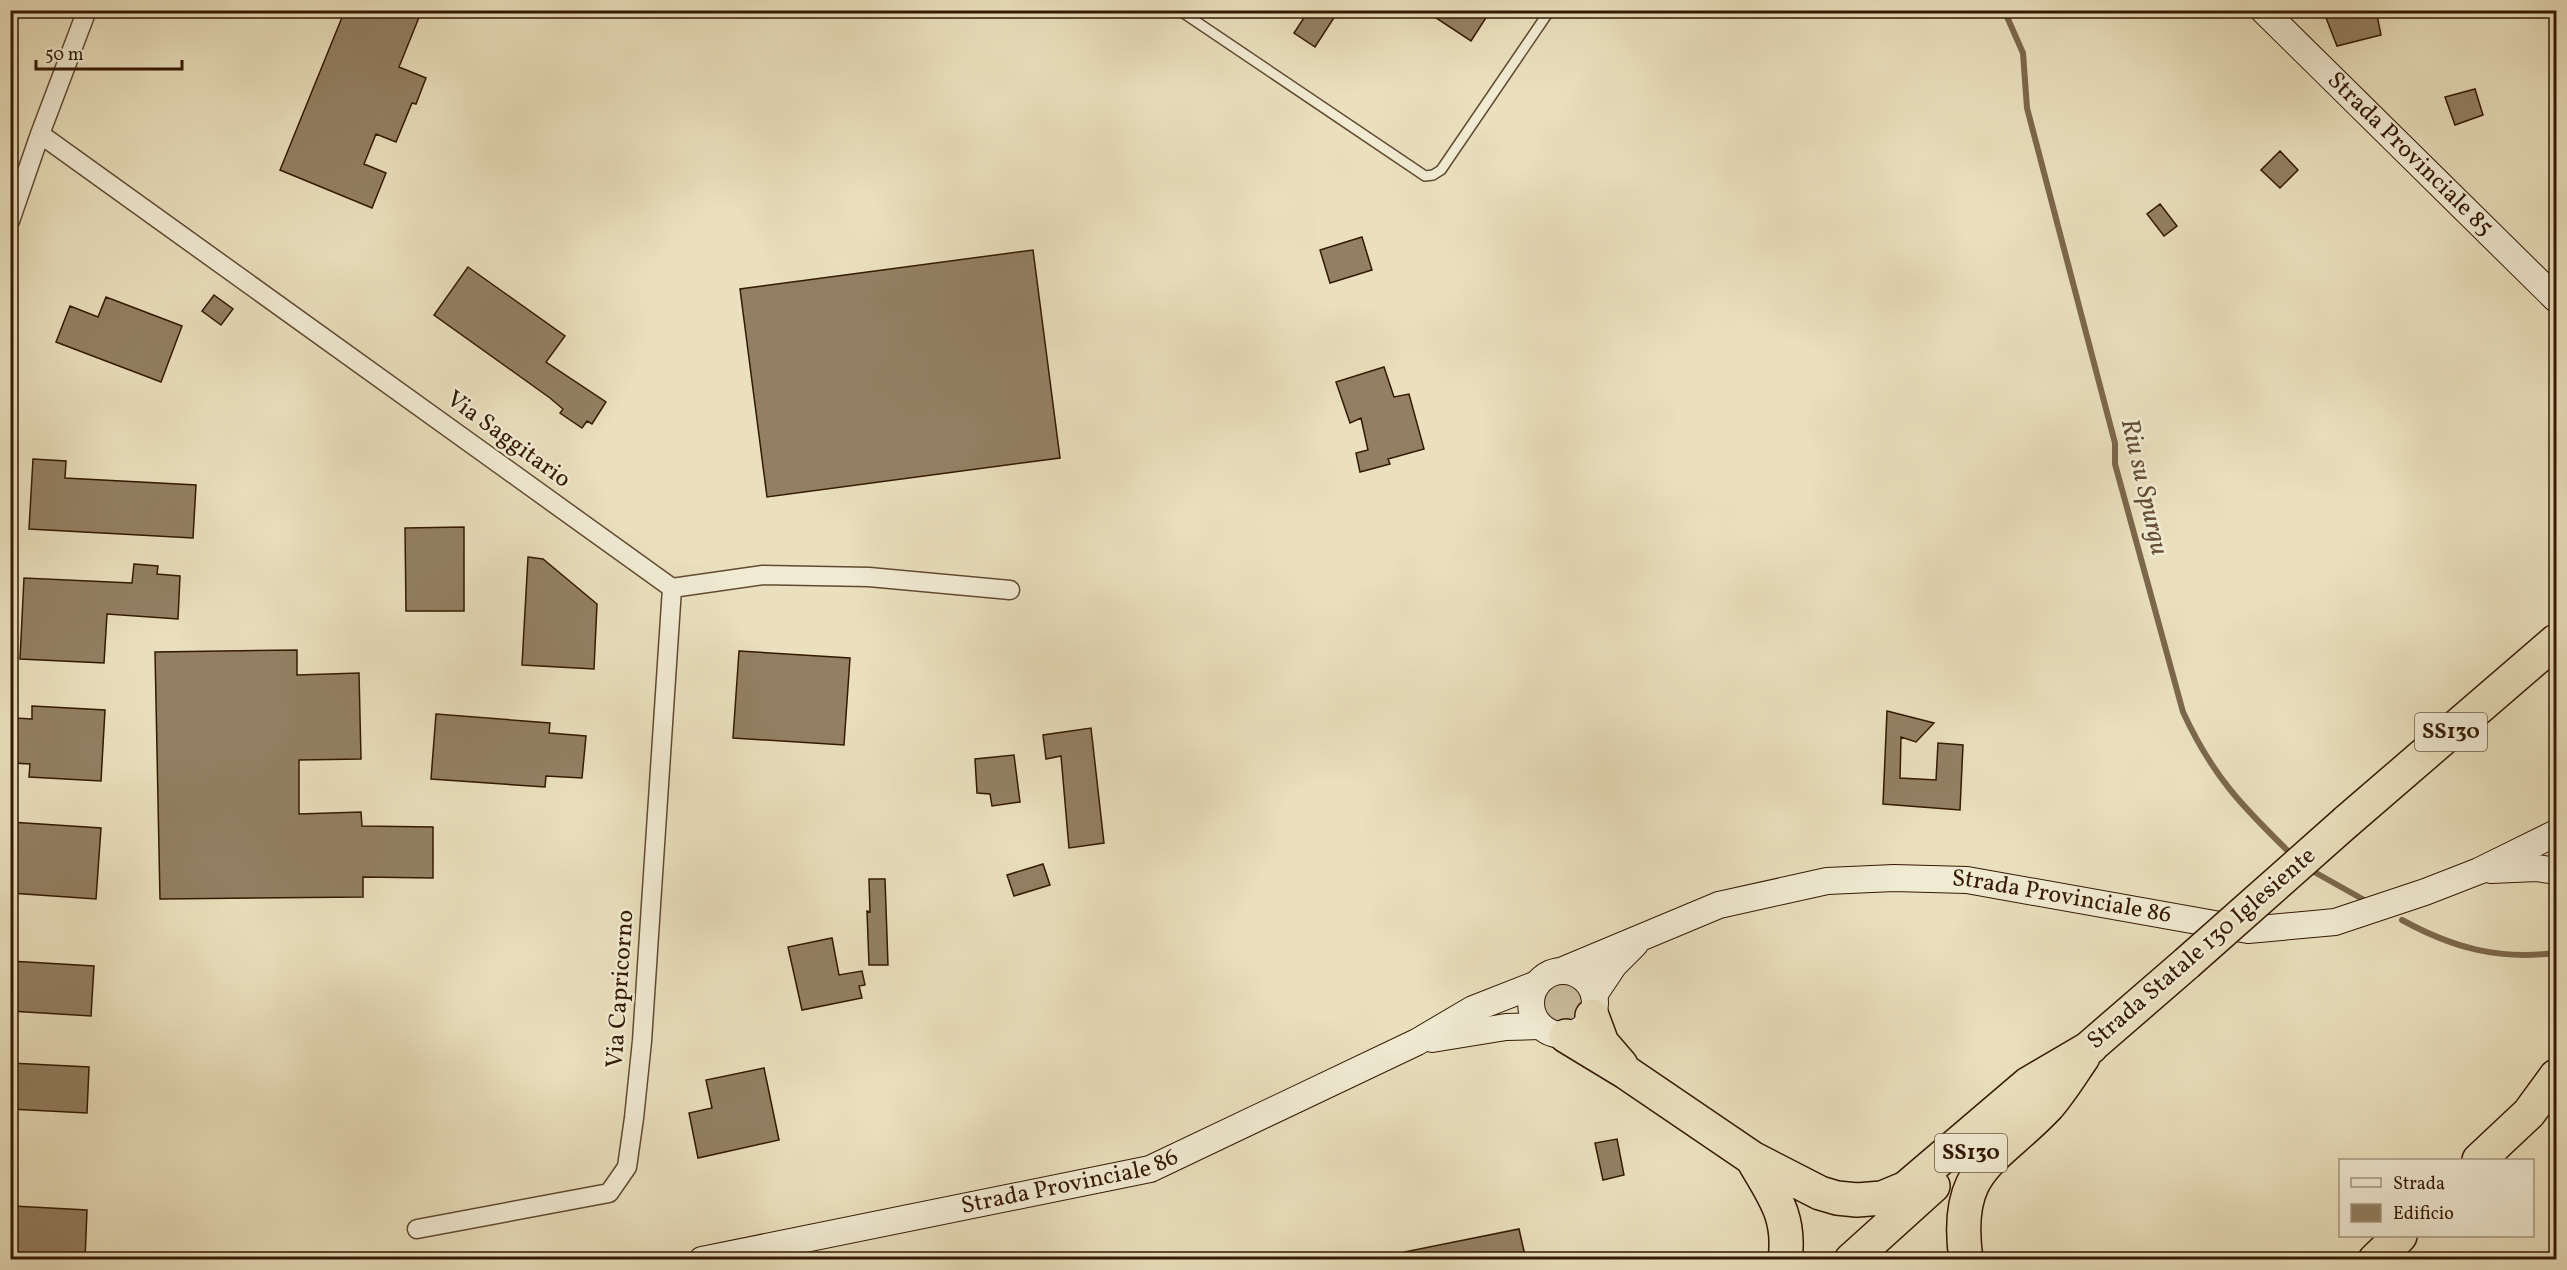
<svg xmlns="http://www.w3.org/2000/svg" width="2567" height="1270" viewBox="0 0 2567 1270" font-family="Vollkorn,serif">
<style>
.green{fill:#cbbe9d;stroke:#806b50;stroke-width:1.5}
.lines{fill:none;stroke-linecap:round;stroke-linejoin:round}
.stream{stroke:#7c674c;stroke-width:6}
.building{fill:#938063;stroke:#341802;stroke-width:1.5}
.lane-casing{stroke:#624a31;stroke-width:12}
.street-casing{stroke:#624a31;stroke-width:21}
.secondary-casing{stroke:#341802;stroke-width:28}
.highway-casing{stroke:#341802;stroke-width:36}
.lane{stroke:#f1ebd4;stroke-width:9}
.street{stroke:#f1ebd4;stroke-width:18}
.secondary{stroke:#f1ebd4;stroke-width:26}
.highway{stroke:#eae0bd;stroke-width:33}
.highway-bridge-casing{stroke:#341802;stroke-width:36;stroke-linecap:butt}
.highway-bridge{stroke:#eae0bd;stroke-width:33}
.labels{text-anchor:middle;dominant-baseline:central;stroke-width:5;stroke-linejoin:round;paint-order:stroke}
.shield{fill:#f1ebd4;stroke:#6d5741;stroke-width:1.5}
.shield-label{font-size:22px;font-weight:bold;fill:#341802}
.street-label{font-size:24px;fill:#341802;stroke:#f1ebd4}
.water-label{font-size:26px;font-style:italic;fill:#644d33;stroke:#f1ebd4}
</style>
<rect width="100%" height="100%" fill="#eae0bd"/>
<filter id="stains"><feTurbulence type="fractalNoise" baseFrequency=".00333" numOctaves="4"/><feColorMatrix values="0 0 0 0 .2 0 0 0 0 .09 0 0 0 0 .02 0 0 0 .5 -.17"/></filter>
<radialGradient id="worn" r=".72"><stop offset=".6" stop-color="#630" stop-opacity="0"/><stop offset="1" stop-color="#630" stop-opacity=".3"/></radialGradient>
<!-- green -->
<path class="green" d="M1537 1003a25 25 0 1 1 50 0a25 25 0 1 1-50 0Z"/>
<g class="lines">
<!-- stream -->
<path class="stream" d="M2004 10 2023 53 2027 108 2115 443V464L2183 712C2213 777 2242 806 2292 855
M2309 869 2366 901
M2402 920C2453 948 2498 960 2556 953"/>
</g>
<!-- building -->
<path class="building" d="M345 10H422L399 67 426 78 416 104 412 103 396 142 376 134 364 164 386 173 372 208 280 170Z
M1309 10H1339L1315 47 1294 33Z
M1424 10H1491L1471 41Z
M2323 10H2376L2381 35 2337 46Z
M2475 89 2483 115 2455 125 2445 97Z
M2280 151 2298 170 2280 188 2261 170Z
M2160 204 2177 226 2164 236 2147 214Z
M1362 237 1372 270 1330 283 1320 250Z
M1033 250 1060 458 767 497 740 289Z
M468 267 565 336 546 362 606 402 592 424 587 421 582 428 560 413 563 409 550 398 434 315Z
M214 295 233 309 221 325 202 311Z
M106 297 182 326 161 382 56 342 70 306 98 317Z
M1384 367 1394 397 1409 394 1424 449 1388 459 1390 464 1360 472 1356 453 1368 450 1361 418 1350 423 1336 382Z
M33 459 66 461 65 478 196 485 193 538 29 529Z
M464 527V611H406L405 528Z
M528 557 543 559 597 604 594 669 522 665Z
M134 564 158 566 157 574 180 576 178 619 107 614 104 663 20 659 24 578 132 583Z
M297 650V675L359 673 361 759 299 760V814L361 812 362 826 433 827V878L363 877V897L160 899 155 652Z
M739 651 850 658 844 745 733 738Z
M32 706 105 710 101 781 29 777 30 764 12 763 15 718 32 719Z
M1887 711 1934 723 1916 742 1901 737 1900 778 1936 780 1938 743 1963 745 1960 810 1883 804Z
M436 714 550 723 549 733 586 736 582 778 546 776 545 787 431 779Z
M1091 728 1104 843 1069 848 1061 756 1046 759 1043 735Z
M1014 755 1020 802 992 806 990 794 977 793 975 759Z
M10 822 101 828 96 899 10 893Z
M1043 864 1050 885 1014 896 1007 875Z
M869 879H885L888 965H869L867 911 870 912Z
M832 938 839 975 862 971 865 985 859 986 862 998 802 1010 788 947Z
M10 961 94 966 91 1016 10 1011Z
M10 1063 89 1067 87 1113 10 1109Z
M764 1068 779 1140 698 1158 689 1113 712 1108 706 1080Z
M1617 1139 1624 1175 1603 1180 1595 1143Z
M13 1206 87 1210 85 1260 10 1258Z
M1519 1229 1526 1260H1405L1404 1252Z"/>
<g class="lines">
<!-- lane casing -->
<g class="lane-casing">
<path id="lane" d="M1179 10 1425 176 1433 175 1441 170 1550 10"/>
</g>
<!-- street casing -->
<g class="street-casing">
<path id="street" d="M40 134 672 588 763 575 869 577 1010 590
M10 221 40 134 87 10
M417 1229 609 1193 627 1167 634 1118 642 1041 672 588"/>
</g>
<!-- secondary casing -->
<g class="secondary-casing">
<g id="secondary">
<path id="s1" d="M2263 10 2556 299"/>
<path d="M2491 870 2537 868 2556 871"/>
<circle cx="1563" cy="1003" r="32"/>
<path id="s2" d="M1561 971 1719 905 1827 881 1894 878 1967 880 2248 930 2335 922 2425 892 2479 871 2556 833"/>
<path d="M1594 995 1614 965 1635 944"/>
<path d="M1432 1039 1506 1027 1540 1026"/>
<path id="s3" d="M702 1260 1150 1169 1417 1042 1473 1009 1537 984"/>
</g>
</g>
<!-- highway casing -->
<g class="highway-casing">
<path id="highway" d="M2346 822 2556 641
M1592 1016 1602 1043 1621 1065
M1566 1036 1627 1073 1752 1158 1820 1193 1837 1198 1857 1200 1882 1198 1906 1188 2028 1084 2091 1047
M2075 1060 2187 963
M1752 1158C1773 1195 1791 1215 1785 1260
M2479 1160 2529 1113 2556 1076
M1851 1260 1933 1186
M1966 1260C1953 1167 1994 1163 2048 1106 2061 1091 2072 1073 2083 1057
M2375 1260 2400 1236"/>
</g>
<!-- lane -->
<use href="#lane" class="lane"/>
<!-- street -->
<use href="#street" class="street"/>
<!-- secondary -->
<use href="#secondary" class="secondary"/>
<!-- highway -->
<use href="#highway" class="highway"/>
<!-- highway-bridge casing -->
<g class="highway-bridge-casing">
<path id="highway-bridge" d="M2187 963 2346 822"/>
</g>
<!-- highway-bridge -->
<use href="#highway-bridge" class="highway-bridge"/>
</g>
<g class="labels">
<!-- shield labels -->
<g class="shield">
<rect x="2415" y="713" width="72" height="38" rx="4.5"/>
<rect x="1935" y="1134" width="72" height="38" rx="4.5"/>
</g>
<g class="shield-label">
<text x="2451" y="732">SS130</text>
<text x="1971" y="1153">SS130</text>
</g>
<!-- street labels -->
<g class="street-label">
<text stroke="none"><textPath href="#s1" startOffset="206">Strada Provinciale 85</textPath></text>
<text transform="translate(508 440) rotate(36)">Via Saggitario</text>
<text stroke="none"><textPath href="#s2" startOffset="518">Strada Provinciale 86</textPath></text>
<text transform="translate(2202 949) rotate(-41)">Strada Statale 130 Iglesiente</text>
<text transform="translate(621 989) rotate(-86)">Via Capricorno</text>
<text stroke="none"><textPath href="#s3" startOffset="376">Strada Provinciale 86</textPath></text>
</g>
<!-- water labels -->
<g class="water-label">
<text transform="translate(2144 487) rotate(77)">Riu su Spurgu</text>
</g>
</g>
<!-- margin -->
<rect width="2567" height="1270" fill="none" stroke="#eae0bd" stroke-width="36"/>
<rect x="12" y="12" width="2543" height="1246" fill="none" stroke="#341802" stroke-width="3"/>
<rect x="18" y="18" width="2531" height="1234" fill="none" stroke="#341802" stroke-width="1.5"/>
<!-- legend -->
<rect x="2339" y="1159" width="195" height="78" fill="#f1ebd4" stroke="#a59780" stroke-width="1.5"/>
<rect x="2351" y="1178" width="30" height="9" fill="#f1ebd4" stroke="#a59780" stroke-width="1.5"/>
<text x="2393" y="1189" font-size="18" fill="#341802">Strada</text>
<rect x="2351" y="1204" width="30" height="18" fill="#938063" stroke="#a59780" stroke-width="1.5"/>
<text x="2393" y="1219" font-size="18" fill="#341802">Edificio</text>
<!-- scale -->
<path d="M36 60v9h146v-9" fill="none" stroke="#341802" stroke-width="3"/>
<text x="45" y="60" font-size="18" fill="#341802" stroke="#f1ebd4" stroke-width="4.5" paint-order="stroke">50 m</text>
<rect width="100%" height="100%" filter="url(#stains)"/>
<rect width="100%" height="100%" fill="url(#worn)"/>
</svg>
